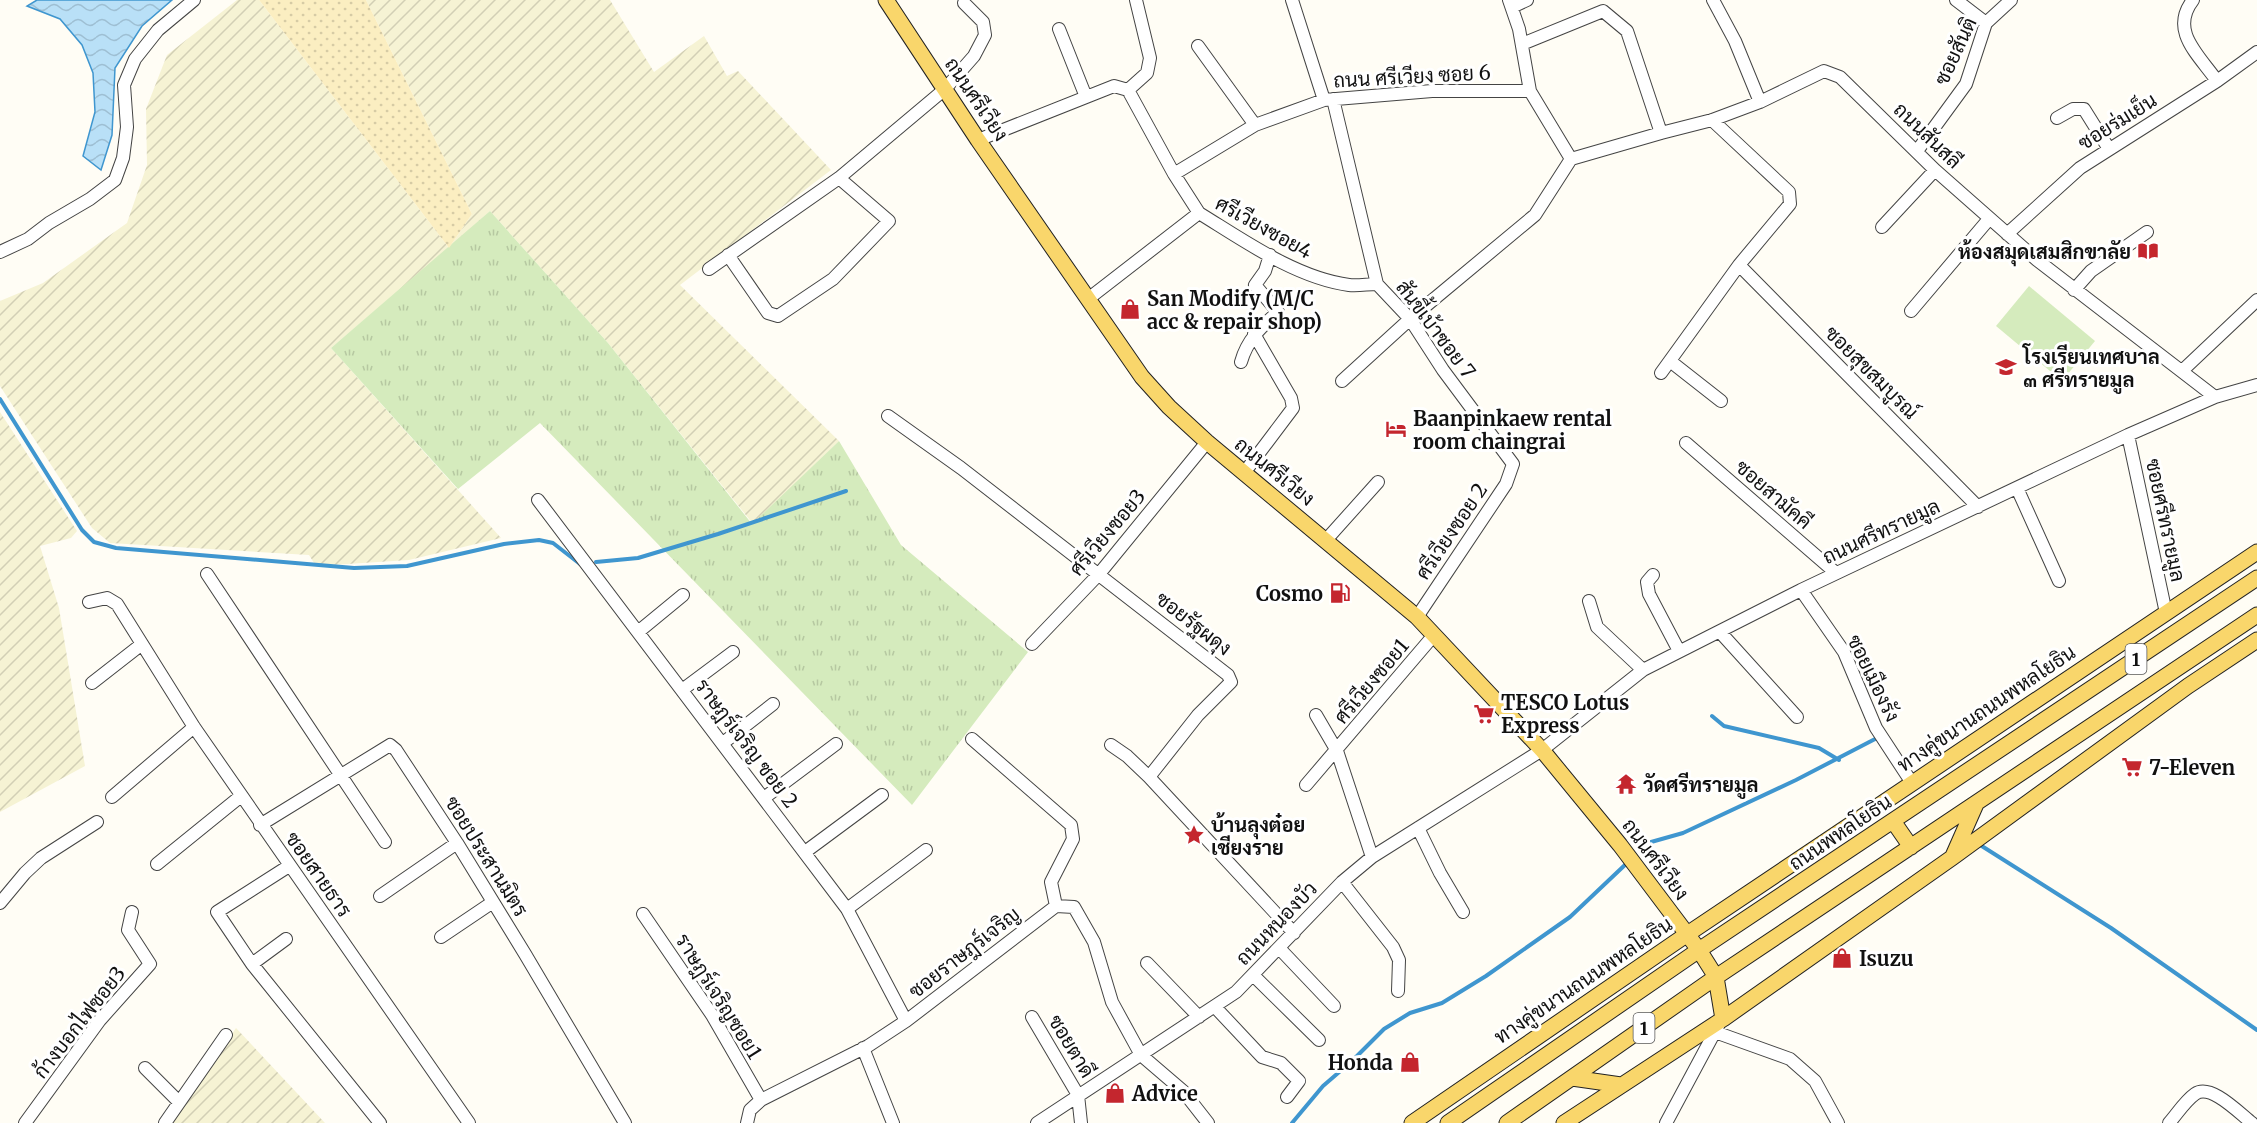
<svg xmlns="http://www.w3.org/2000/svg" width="2257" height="1123" viewBox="0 0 2257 1123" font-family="Merriweather,Sarabun,serif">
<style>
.farmland{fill:url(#farmland-furrows)}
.grass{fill:url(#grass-tufts)}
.sand{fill:url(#sand-dots)}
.park{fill:#d5ebbd}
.water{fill:url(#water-waves);stroke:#3f96cf;stroke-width:1.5}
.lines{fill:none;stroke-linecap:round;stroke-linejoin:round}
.stream{stroke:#3f96cf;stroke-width:4}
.minor-casing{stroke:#444;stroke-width:14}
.major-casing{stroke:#222;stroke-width:17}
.minor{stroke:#fff;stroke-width:12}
.major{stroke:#f9d66b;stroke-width:15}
.labels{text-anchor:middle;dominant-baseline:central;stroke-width:6;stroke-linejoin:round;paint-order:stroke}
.shield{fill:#fff;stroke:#585858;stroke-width:1.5}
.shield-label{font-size:18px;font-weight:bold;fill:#111}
.street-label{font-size:20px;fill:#111;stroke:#fff}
.poi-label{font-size:20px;font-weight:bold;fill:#111;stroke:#fff;text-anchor:start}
</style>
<defs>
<pattern id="farmland-furrows" width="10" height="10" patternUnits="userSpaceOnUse" patternTransform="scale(1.5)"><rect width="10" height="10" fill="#f6f3d4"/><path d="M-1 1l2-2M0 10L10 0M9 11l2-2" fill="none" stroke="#d2cfb5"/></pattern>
<pattern id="grass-tufts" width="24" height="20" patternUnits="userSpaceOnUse" patternTransform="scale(1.5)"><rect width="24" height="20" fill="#d5ebbd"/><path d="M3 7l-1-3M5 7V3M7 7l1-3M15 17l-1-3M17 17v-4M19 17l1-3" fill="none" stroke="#b6c8a1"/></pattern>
<pattern id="sand-dots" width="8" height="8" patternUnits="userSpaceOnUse" patternTransform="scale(1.5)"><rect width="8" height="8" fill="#fbeec1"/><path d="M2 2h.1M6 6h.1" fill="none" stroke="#d6cba5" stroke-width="1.8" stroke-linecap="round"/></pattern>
<pattern id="water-waves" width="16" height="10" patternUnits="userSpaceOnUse" patternTransform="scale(1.5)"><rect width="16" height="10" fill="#b9e0f7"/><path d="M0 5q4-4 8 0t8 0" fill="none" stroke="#9ebfd3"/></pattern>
</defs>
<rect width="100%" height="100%" fill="#fffdf5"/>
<!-- farmland -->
<path class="farmland" d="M237 0H259L449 248 472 214 366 0H610L654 72 704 36 727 76 738 71 831 170 680 285 839 441 753 524 608 343 490 211 449 248 331 348 501 538 409 560 316 566 309 555 110 543 92 528 0 386V301L43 283 127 223 147 165 146 109 167 55Z
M0 412 77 531 71 538 40 546 59 608 85 766 0 812Z
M236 1028 325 1123H172Z"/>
<!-- grass -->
<path class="grass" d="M490 211 608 343 752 524 839 441 901 545 1028 652 912 805 540 423 458 489 331 348Z"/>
<!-- sand -->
<path class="sand" d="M259 0H366L472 214 449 248Z"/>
<!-- park -->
<path class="park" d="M2029 286 2095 341 2062 381 1996 326Z"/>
<!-- water -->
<path class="water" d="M37 0H172L142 26 115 68 112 135 101 170 83 156 95 112 93 73 82 45 60 19 27 6Z"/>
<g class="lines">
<!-- stream -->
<path class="stream" d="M0 399 82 530 94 542 116 548 354 568 407 566 504 544 539 540 553 543 580 564
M596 562 638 558 718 534 846 491
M1712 716 1724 726 1819 748 1839 760
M1977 843 2111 928 2257 1030
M1641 847 1644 844 1683 833 1796 780 1877 738
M1292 1123 1323 1086 1352 1061 1384 1029 1410 1013 1442 1003 1486 976 1570 917 1627 863"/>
<!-- minor casing -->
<g class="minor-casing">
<path id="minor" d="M1292 0 1324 100
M1509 0 1519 29 1530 91 1571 159
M1713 0 1735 41 1760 102
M1956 0 1986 23
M2193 0C2169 31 2199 55 2217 81
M1512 7 1527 0
M1059 29 1086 97
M1522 44 1603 11 1627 31 1661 133
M1198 46 1255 125
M1128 90 1147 73 1150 58 1136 0
M1333 99 1377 284 1410 319 1443 370 1513 464 1506 484 1417 617
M2057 118 2073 109H2084L2109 149
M1712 120 1789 192 1790 204 1739 265 1978 507
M978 140 1114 86 1128 90 1174 174 1255 125 1324 100 1432 91H1530
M1917 151 1966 84 1986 23 2011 0
M1571 159 1661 133 1712 120 1760 102 1824 71 1840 77 1935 170 2037 260 2215 397
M1174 174 1199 213
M1882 227 1935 170
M2007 234 2080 168 2217 81 2257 52
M0 252 28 239 49 223 90 199 115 180 123 158 127 127 124 85 135 59 158 30 194 0
M728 255 768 313 778 316 833 279 889 221 839 178
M709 269 839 178 945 89 974 56 985 35 983 22 964 3
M2074 290 2091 271 2147 232
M1088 299 1199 213C1243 240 1296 278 1349 285 1358 286 1368 284 1377 284
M1911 311 1989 219
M1670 361 1721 401
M1241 362C1247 340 1261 327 1278 312L1255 285 1265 271 1270 255
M2183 370 2257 300
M1661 373 1739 265
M1342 381 1410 319 1535 215 1571 159
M888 416 961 468 1228 675 1231 682 1198 715 1149 777 1294 933
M2128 435 2166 613
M1686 443 1836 573
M1244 473 1293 408 1291 398 1254 334
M2017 488 2059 581
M538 500 847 909 906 1021
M1326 540 1378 482
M207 574 385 842
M1653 575 1647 582 1649 594 1679 651
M1801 590 1844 652 1876 728 1912 783
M1589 601 1597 627 1643 670
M89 602 107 598 117 604 194 727 469 1123
M638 632 683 595
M1720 632 1797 717
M1032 644 1099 574 1207 442
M92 683 142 644
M682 690 733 652
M1316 715 1337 751 1372 857
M972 739 1071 825 1073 839 1051 882 1056 906
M723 743 773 704
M1111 745 1127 756 1149 777
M1306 785 1434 635
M112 797 194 727
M764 798 836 744
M260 825 390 745 396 750 457 843 525 954 625 1123
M1418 828 1440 873 1463 912
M805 852 882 795
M157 864 241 796
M289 866 217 912 252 964 380 1123
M1342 882 1393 947 1399 960 1398 991
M380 896 457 843
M0 903 25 873 41 858 97 822
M847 909 926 850
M643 914 712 1015 761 1100
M441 937 493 902
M1279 948 1334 1006
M1147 963 1199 1017
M252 964 286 939
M1253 975 1319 1040
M1215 1007 1262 1057 1281 1063 1299 1081 1287 1097
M1032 1017 1078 1095 1081 1123
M1715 1032 1790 1059 1815 1081 1838 1123
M863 1048 893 1123
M145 1068 179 1102
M25 1123 100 1020 150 964 128 930 132 912
M165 1123 226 1035
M747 1123 750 1110 761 1100 868 1046 906 1021 1056 906 1074 907 1094 942 1112 1002 1141 1055 1183 1091 1208 1123
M1037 1123 1236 992 1342 882 1372 857 1542 750 1643 670 1801 590 2128 435 2215 397 2257 385
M1666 1123 1718 1026
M2169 1123C2177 1114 2185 1101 2195 1094 2211 1083 2239 1113 2252 1123"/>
</g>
<!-- major casing -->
<g class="major-casing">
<path id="major" d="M886 0 978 140 1142 377 1169 407 1207 442 1417 617 1542 750 1620 845 1699 950 1716 977 1723 1019
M1893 821 1911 847
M1953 856 1976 804
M1572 1078 1621 1085
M1412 1123 1686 935 2257 552
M1448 1123 1699 950 2257 578
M1507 1123 1716 977 2257 615
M1564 1123 1723 1019 1953 857 2188 686 2257 640"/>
</g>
<!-- minor -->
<use href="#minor" class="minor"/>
<!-- major -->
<use href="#major" class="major"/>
</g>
<!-- icons -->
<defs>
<g id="library-bare" transform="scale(1.62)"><path d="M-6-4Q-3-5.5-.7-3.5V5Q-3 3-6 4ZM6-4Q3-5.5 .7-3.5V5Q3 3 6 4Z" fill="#c4262e" stroke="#fff" stroke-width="2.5" paint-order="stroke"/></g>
<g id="shop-bare" transform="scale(1.62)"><path d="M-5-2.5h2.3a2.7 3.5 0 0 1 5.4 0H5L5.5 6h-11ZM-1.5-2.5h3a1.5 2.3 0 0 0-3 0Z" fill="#c4262e" stroke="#fff" stroke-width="2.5" paint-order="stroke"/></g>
<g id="school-bare" transform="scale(1.62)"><path d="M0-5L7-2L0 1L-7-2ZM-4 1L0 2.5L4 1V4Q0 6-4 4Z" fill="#c4262e" stroke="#fff" stroke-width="2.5" paint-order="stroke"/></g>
<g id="hotel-bare" transform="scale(1.62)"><path d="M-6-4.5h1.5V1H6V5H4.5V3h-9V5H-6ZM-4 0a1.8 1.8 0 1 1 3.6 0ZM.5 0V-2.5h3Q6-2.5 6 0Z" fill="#c4262e" stroke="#fff" stroke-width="2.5" paint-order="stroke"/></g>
<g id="fuel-bare" transform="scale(1.62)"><path d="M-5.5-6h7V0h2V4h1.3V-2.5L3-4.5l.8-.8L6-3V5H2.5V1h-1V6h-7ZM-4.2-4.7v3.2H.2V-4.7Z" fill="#c4262e" stroke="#fff" stroke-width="2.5" paint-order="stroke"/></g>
<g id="supermarket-bare" transform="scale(1.62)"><path d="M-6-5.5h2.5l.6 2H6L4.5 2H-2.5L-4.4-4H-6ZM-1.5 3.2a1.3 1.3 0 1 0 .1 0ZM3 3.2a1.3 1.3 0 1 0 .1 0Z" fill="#c4262e" stroke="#fff" stroke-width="2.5" paint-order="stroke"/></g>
<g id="temple-bare" transform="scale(1.62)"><path d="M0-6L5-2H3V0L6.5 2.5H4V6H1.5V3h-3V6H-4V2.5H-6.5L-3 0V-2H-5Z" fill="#c4262e" stroke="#fff" stroke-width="2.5" paint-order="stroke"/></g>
<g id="sight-bare" transform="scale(1.62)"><path d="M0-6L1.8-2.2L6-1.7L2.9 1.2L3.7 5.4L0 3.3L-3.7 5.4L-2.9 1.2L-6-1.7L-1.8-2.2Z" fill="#c4262e" stroke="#fff" stroke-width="2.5" paint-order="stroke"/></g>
</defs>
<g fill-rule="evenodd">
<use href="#library-bare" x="2148" y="251"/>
<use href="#shop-bare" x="1130" y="309"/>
<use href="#school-bare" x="2006" y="367"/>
<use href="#hotel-bare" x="1396" y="429"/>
<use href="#fuel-bare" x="1340" y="593"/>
<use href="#supermarket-bare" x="1484" y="714"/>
<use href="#supermarket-bare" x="2132" y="767"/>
<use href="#temple-bare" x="1626" y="784"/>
<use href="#sight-bare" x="1194" y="835"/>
<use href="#shop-bare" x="1842" y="958"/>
<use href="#shop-bare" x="1410" y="1062"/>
<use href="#shop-bare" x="1115" y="1093"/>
</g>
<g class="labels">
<!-- shield labels -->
<g class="shield">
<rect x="2125.5" y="644" width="21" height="30" rx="4.5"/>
<rect x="1633.5" y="1013" width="21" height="30" rx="4.5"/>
</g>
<g class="shield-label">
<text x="2136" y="659">1</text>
<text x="1644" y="1028">1</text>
</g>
<!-- street labels -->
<g class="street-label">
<text transform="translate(1955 51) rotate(-65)">ซอยสันติ</text>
<text transform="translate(1412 76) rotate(-3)">ถนน ศรีเวียง ซอย 6</text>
<text transform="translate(977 99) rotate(56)">ถนนศรีเวียง</text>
<text transform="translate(2117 121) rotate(-32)">ซอยร่มเย็น</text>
<text transform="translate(1928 135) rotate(44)">ถนนสันสลี</text>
<text transform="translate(1264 227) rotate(29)">ศรีเวียงซอย4</text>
<text transform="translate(1436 329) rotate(53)">สันขี้เบ้าซอย 7</text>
<text transform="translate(1872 372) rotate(45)">ซอยสุขสมบูรณ์</text>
<text transform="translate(1275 471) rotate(39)">ถนนศรีเวียง</text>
<text transform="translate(1774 494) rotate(41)">ซอยสามัคคี</text>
<text transform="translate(2166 520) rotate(78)">ซอยศรีทรายมูล</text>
<text transform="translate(1451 531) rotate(-56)">ศรีเวียงซอย 2</text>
<text transform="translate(1881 531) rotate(-25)">ถนนศรีทรายมูล</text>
<text transform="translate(1107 532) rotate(-50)">ศรีเวียงซอย3</text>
<text transform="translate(1194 623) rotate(38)">ซอยรัฐผดุง</text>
<text transform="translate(1874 678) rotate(64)">ซอยเมืองรัง</text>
<text transform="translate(1371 681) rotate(-50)">ศรีเวียงซอย1</text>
<text transform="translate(1986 708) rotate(-34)">ทางคู่ขนานถนนพหลโยธิน</text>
<text transform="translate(747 743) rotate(53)">ราษฎร์เจริญ ซอย 2</text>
<text transform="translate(1840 832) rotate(-34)">ถนนพหลโยธิน</text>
<text transform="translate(487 856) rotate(58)">ซอยประสานมิตร</text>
<text transform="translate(1656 859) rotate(53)">ถนนศรีเวียง</text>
<text transform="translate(319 874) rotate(55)">ซอยสายธาร</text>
<text transform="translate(1276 923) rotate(-46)">ถนนหนองบัว</text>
<text transform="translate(964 952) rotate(-38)">ซอยราษฎร์เจริญ</text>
<text transform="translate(1583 980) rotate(-34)">ทางคู่ขนานถนนพหลโยธิน</text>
<text transform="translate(719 996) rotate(58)">ราษฎร์เจริญซอย1</text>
<text transform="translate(79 1022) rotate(-52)">ก้างบอกไฟซอย3</text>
<text transform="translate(1072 1046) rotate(59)">ซอยตาดี</text>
</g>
<!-- poi labels -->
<g class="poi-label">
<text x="2131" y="251" text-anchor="end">ห้องสมุดเสมสิกขาลัย</text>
<text x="1147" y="298">San Modify (M/C<tspan x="1147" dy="23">acc &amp; repair shop)</tspan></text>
<text x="2023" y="356">โรงเรียนเทศบาล<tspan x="2023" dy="23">๓ ศรีทรายมูล</tspan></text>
<text x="1413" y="418">Baanpinkaew rental<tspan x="1413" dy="23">room chaingrai</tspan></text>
<text x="1323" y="593" text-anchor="end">Cosmo</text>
<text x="1501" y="702">TESCO Lotus<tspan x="1501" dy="23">Express</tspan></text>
<text x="2149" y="767">7-Eleven</text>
<text x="1643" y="784">วัดศรีทรายมูล</text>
<text x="1211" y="824">บ้านลุงต๋อย<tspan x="1211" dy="23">เชียงราย</tspan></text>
<text x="1859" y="958">Isuzu</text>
<text x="1393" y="1062" text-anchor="end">Honda</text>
<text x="1132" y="1093">Advice</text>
</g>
</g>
</svg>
